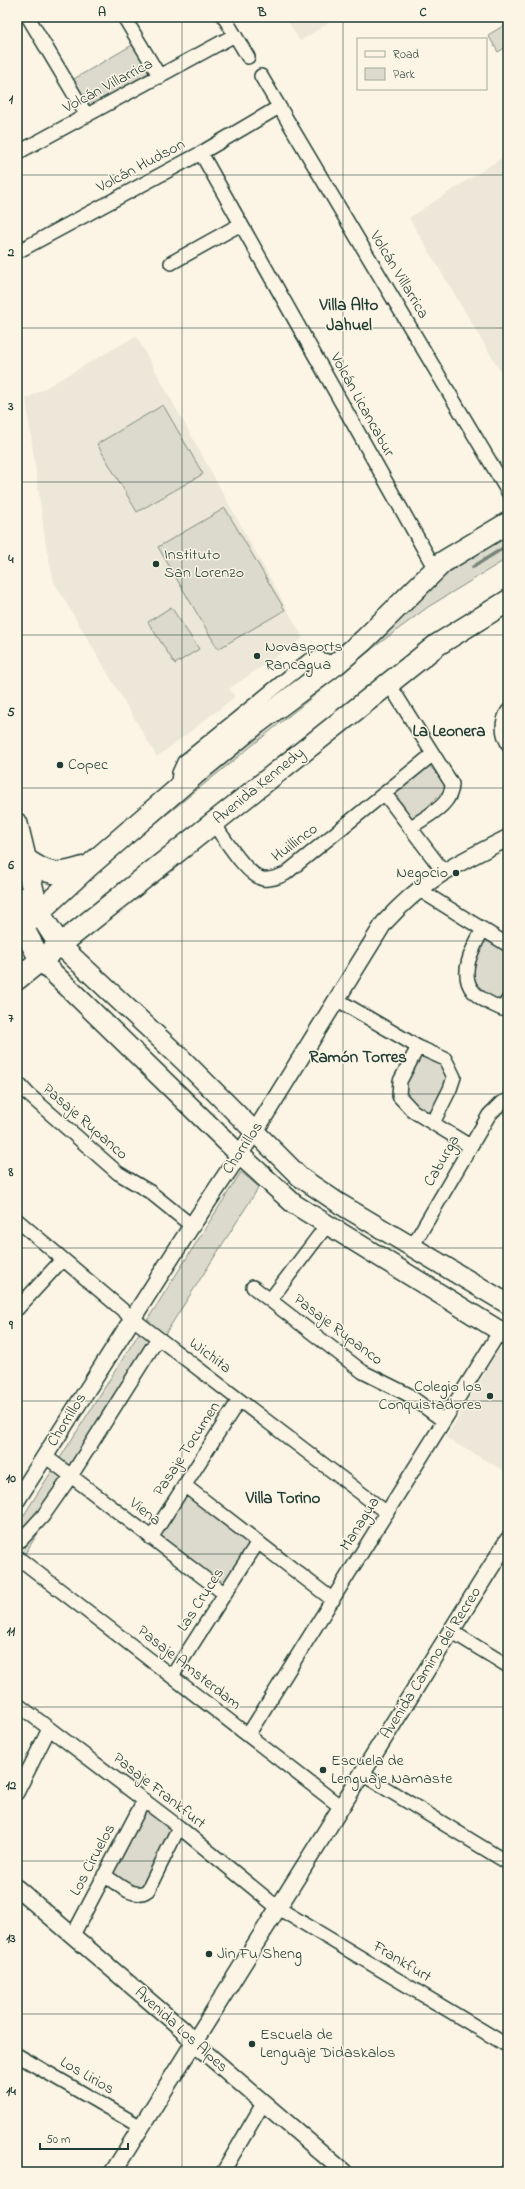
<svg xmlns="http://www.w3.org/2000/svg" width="525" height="2189" viewBox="0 0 525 2189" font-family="'Indie Flower',sans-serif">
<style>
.built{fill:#ece7d8}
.green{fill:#dcdacc;stroke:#7e8c80}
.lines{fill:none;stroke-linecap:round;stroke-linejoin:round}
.stream{stroke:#758479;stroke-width:3.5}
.minor-casing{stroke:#1f3d34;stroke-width:16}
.tertiary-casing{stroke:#1f3d34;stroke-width:19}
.secondary-casing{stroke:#1f3d34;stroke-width:22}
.primary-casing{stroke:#1f3d34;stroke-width:24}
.minor{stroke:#fcf5e5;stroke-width:13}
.tertiary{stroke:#fcf5e5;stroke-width:16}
.secondary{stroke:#fcf5e5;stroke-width:19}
.primary{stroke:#fcf5e5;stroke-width:21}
.grid{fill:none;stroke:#1f3d34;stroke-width:1;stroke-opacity:0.55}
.poi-dot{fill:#1f3d34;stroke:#fcf5e5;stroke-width:1.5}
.labels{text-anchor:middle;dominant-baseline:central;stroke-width:3;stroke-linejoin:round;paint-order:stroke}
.street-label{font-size:16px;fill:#1f3d34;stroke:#fcf5e5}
.poi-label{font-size:16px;fill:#1f3d34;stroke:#fcf5e5;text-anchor:start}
.neighbourhood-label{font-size:17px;font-weight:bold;fill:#1f3d34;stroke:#fcf5e5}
.neatline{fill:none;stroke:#1f3d34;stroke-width:1.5}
.grid-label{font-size:13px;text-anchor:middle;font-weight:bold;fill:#1f3d34}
</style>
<rect width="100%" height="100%" fill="#fcf5e5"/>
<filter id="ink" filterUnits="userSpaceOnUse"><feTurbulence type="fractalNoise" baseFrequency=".025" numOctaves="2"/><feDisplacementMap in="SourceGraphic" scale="8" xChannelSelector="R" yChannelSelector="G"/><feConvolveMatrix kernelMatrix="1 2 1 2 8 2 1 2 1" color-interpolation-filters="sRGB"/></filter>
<g filter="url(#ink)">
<!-- built -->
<path class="built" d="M285 17H338L300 41Z
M508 154V384L409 218Z
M136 336 303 638 229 689 235 697 157 757 54 582 46 546 26 399Z
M499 1349 508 1354V1473L446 1438Z"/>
<!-- green -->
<path class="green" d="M508 23V46L498 52 488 35Z
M134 44 150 72 89 107 72 80Z
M163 405 203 474 137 512 97 444Z
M225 508 285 610 218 649 158 547Z
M508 534V558L428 607 377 645 105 864 437 580Z
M171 607 199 649 175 664 148 622Z
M426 762 446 784 444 790 415 819 412 818 394 792Z
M484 935 508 949V991L501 1004 476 989 472 969Z
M421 1051 442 1062 449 1078 432 1116C419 1108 410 1102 404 1087Z
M241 1172 259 1187 17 1566V1526Z
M190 1495 249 1541 247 1552 223 1585 161 1541V1535L184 1496Z
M141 1807 177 1829 145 1888 132 1895 110 1876Z"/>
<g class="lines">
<!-- stream -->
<path class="stream" d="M473 567 508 545"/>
<!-- minor casing -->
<g class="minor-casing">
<path id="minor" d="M28 17 87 116
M124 17 160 77
M224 17 248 57
M261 76 508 492
M17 153 235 35
M201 153 435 569
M17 252 201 153 279 107
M171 263 241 224
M389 684 452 784C452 806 426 816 410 828
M508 711C501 722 502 733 508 744
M177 790 179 773 184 762 308 661 317 658 336 664
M385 794 443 871
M213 823C224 837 246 875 263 879 271 880 278 877 285 874L433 754
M418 889 508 945
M483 929C474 946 458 973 473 991 479 999 493 1005 502 1009L508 1000
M336 999 418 1047 400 1081 399 1096 413 1111 470 1146
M418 1047 445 1059 454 1077 450 1089 433 1123
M17 1082 28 1094 118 1173 150 1192 192 1226
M17 1220 132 1318 387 1513
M412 1247 489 1115 501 1103 508 1100
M253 1287 363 1372 407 1394 444 1421
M270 1300 327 1225
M17 1309 62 1260
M45 1456 225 1594
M184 1485 333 1600
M151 1538 239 1400
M21 1540 43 1516 71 1476 158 1338
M17 1557 341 1807
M451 1631 508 1666
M172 1676 258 1542
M17 1704 179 1827 278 1908 508 2046
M248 1735 500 1331
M362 1774 508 1863
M17 1793 49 1729
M104 1875C117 1883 134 1901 148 1890L179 1827
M73 1935 144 1800
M17 2055 141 2127
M223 2172 264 2102
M507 2172 508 2170"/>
</g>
<!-- tertiary casing -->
<g class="tertiary-casing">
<path id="tertiary" d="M17 1500 187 1233 261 1122 384 923C425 878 456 864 508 838
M17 1888 182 2029 194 2043 344 2172
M113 2172 508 1540"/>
</g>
<!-- secondary casing -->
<g class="secondary-casing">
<path id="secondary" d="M60 945 184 1061 300 1177 340 1204 508 1304
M41 961 239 1154 294 1204 508 1336"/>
</g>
<!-- primary casing -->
<g class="primary-casing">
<path id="primary" d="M17 824 38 911 60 945
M24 858C49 876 57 876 85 867
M17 898 22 926 41 961
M17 932 90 865 195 774 257 723 336 664 363 641 443 562 508 523
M17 979 437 645 508 601"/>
</g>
<!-- minor -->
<use href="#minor" class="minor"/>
<!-- tertiary -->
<use href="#tertiary" class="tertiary"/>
<!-- secondary -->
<use href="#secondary" class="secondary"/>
<!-- primary -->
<use href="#primary" class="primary"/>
</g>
</g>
<!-- grid -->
<path class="grid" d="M182 17V2172M343 17V2172M17 175H508M17 328H508M17 482H508M17 635H508M17 788H508M17 941H508M17 1094H508M17 1248H508M17 1401H508M17 1554H508M17 1707H508M17 1861H508M17 2014H508"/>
<!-- markers -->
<g class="poi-dot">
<circle cx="156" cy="564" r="4"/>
<circle cx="257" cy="656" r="4"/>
<circle cx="60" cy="765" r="4"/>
<circle cx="456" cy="873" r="4"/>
<circle cx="490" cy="1396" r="4"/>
<circle cx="323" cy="1770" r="4"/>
<circle cx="209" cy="1954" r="4"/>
<circle cx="252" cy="2044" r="4"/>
</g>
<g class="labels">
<!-- street labels -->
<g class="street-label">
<text transform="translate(108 86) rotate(-28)">Volcán Villarrica</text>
<text transform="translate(141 166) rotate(-28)">Volcán Hudson</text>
<text transform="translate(399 275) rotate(59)">Volcán Villarrica</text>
<text transform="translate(362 405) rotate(61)">Volcán Licancabur</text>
<text transform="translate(259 786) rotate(-39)">Avenida Kennedy</text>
<text transform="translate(295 843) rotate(-37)">Huillinco</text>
<text transform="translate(85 1122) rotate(41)">Pasaje Rupanco</text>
<text transform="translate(243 1148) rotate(-56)">Chorrillos</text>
<text transform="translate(442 1161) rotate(-60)">Caburga</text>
<text transform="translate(338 1330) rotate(37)">Pasaje Rupanco</text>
<text transform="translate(210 1356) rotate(37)">Wichita</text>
<text transform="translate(67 1420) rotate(-58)">Chorrillos</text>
<text transform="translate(187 1449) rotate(-57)">Pasaje Tocumen</text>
<text transform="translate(145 1512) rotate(38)">Viena</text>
<text transform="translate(360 1524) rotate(-58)">Managua</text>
<text transform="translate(201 1600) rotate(-57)">Las Cruces</text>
<text transform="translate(431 1663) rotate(-58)">Avenida Camino del Recreo</text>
<text transform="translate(189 1668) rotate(38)">Pasaje Amsterdam</text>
<text transform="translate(159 1791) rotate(38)">Pasaje Frankfurt</text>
<text transform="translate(93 1860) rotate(-62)">Los Ciruelos</text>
<text transform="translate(402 1962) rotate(31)">Frankfurt</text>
<text transform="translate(181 2030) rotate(42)">Avenida Los Alpes</text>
<text transform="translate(87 2076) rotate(30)">Los Lirios</text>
</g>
<!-- poi labels -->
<g class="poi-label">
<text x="164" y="555">Instituto<tspan x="164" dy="18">San Lorenzo</tspan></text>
<text x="265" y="647">Novasports<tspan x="265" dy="18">Rancagua</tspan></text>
<text x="68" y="765">Copec</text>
<text x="448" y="873" text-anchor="end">Negocio</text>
<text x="482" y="1387" text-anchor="end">Colegio los<tspan x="482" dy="18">Conquistadores</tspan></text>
<text x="331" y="1761">Escuela de<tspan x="331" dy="18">Lenguaje Namaste</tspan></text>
<text x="217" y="1954">Jin Fu Sheng</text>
<text x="260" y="2035">Escuela de<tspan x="260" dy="18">Lenguaje Didaskalos</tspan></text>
</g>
<!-- neighbourhood labels -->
<g class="neighbourhood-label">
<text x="349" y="305">Villa Alto<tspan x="349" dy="20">Jahuel</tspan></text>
<text x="449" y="731">La Leonera</text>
<text x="358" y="1057">Ramón Torres</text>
<text x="283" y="1498">Villa Torino</text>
</g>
</g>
<!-- margin -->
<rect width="525" height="2189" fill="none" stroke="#fcf5e5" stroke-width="44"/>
<!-- legend -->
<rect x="357" y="38" width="130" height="52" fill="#fcf5e5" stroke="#a4ab9e"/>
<rect x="365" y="51" width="20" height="6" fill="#fcf5e5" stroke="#a4ab9e"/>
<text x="393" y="58" font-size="12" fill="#1f3d34">Road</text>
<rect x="365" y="68" width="20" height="12" fill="#dcdacc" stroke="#a4ab9e"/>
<text x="393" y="78" font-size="12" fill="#1f3d34">Park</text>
<!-- scale -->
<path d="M40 2143v6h88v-6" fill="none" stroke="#1f3d34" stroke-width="2"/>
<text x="46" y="2143" font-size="12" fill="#1f3d34" stroke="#fcf5e5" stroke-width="3" paint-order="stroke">50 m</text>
<rect x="22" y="22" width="481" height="2145" class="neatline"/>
<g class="grid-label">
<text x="102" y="16">A</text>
<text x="262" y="16">B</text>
<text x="423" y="16">C</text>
<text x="11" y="103">1</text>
<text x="11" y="256">2</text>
<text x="11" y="410">3</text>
<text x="11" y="563">4</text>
<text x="11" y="716">5</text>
<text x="11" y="869">6</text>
<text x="11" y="1022">7</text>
<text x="11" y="1176">8</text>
<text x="11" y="1329">9</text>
<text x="11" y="1482">10</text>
<text x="11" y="1635">11</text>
<text x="11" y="1789">12</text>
<text x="11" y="1942">13</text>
<text x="11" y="2095">14</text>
</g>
</svg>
